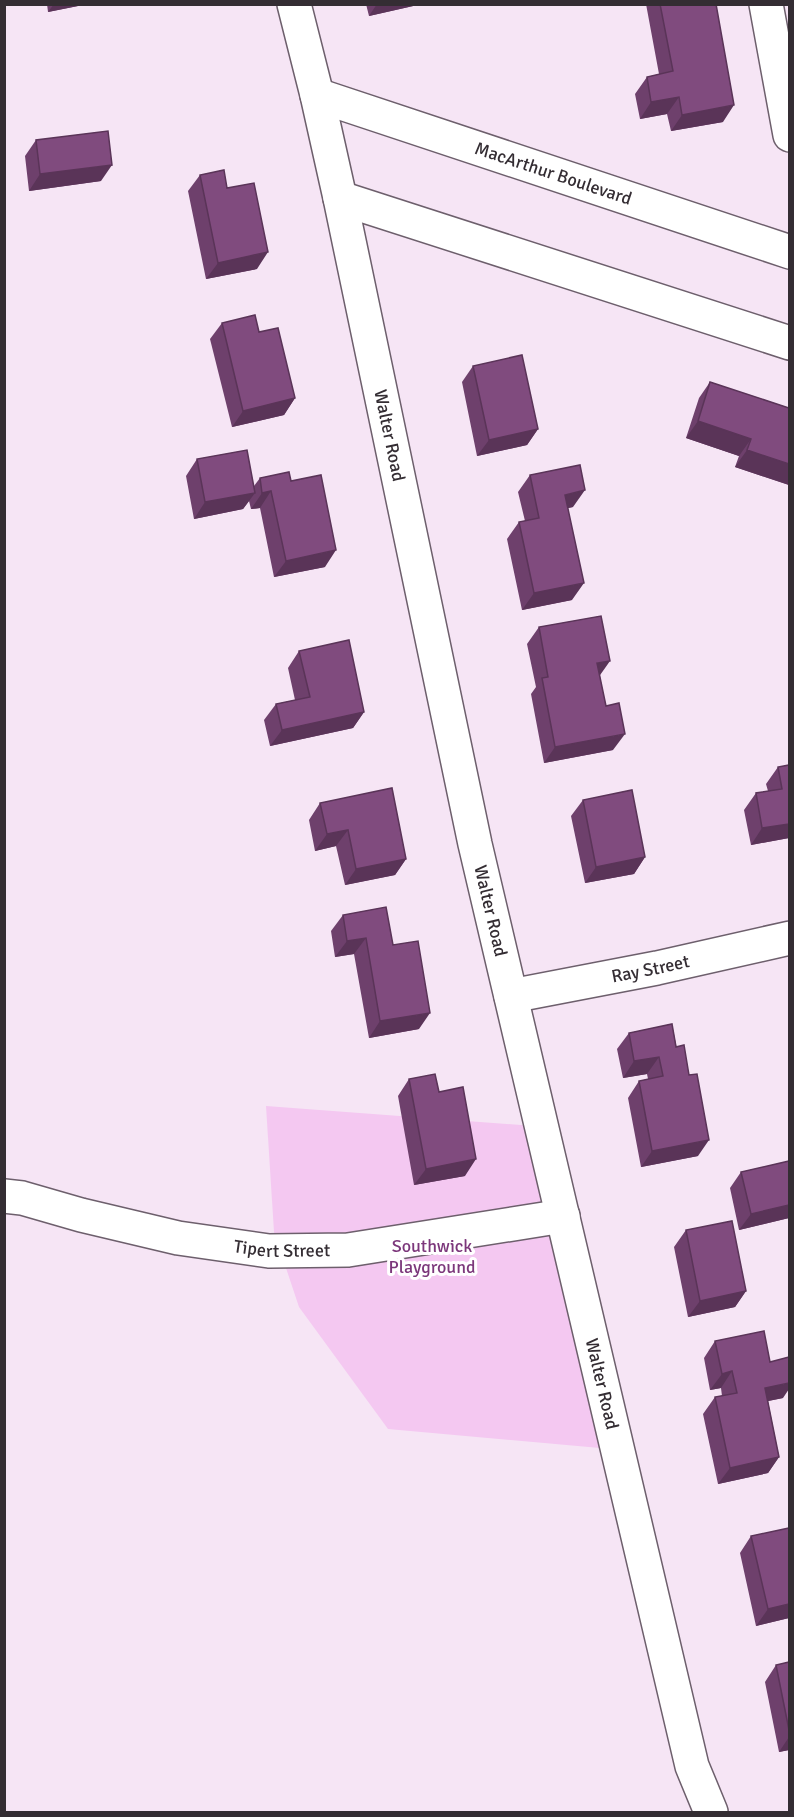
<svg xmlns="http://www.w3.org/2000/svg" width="794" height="1817" viewBox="0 0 794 1817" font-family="Signika,sans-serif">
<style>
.green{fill:#f4c8f1}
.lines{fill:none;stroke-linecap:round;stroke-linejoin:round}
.minor-casing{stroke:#6d5f6c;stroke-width:36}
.minor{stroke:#fff;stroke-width:33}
.wall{fill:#6e406c}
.shaded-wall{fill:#5a3458}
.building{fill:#804b7e;stroke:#5a3458;stroke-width:1.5}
.labels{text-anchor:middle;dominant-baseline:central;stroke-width:6;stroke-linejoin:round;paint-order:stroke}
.street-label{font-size:18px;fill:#342d33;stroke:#fff}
.park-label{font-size:18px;fill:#7c377b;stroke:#fff}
</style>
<rect width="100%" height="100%" fill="#f6e5f5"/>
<!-- green -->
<path class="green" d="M266 1106 547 1127 611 1449 388 1429 299 1307 274 1232Z"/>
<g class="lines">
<!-- minor casing -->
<g class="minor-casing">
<g id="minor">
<path id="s1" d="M294 4 317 95 340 198 475 844 692 1766 711 1812"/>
<path d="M766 4 790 135"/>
<path id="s2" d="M317 95 790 252"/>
<path d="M340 198 790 343"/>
<path id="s3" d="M511 996 657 968 790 938"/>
<path id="s4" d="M4 1196 22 1198 81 1215 178 1238 269 1251 348 1250 563 1216"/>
</g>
</g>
<!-- minor -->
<use href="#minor" class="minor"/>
</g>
<!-- wall -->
<path class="wall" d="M47 4H88L48 12Z
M366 4H422L369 16Z
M646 4H716L723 122 671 131 667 114 640 119 635 94 647 77 659 74Z
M36 140 101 181 29 191 25 156Z
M200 175 227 188 257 269 206 279 188 191Z
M222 323 259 332 295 398 284 415 232 427 210 339Z
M473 366 538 429 527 445 477 456 462 382Z
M710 382 789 408V485L735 467 739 456 686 438 699 398Z
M197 459 254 486 260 478 291 481 325 567 274 577 260 508 251 509 249 501 243 509 194 519 186 476Z
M530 475 573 507 568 508 572 600 522 610 507 539 519 522 525 521 518 492Z
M539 627 600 676 613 750 544 763 531 694 536 687 527 644Z
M299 651 364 712 353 728 270 746 264 720 276 704 295 700 288 668Z
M789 765V838L751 845 744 810 756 793 768 791 766 784 778 767Z
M583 800 645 857 634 874 585 883 571 816Z
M320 803 406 859 395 875 345 885 336 846 315 851 309 820Z
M343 915 393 945 419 1029 369 1038 354 954 335 957 331 931Z
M672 1024 698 1156 641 1167 628 1098 639 1081 648 1079 647 1074 623 1078 617 1049 629 1033Z
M409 1079 439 1092 465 1176 414 1185 398 1096Z
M789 1161V1218L739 1230 730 1188 741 1172Z
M686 1230 746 1291 735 1307 688 1317 674 1247Z
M715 1341 770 1362 783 1398 768 1401 779 1457 768 1473 718 1484 703 1414 715 1397 722 1396 721 1388 710 1390 704 1358Z
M751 1536 789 1618 756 1626 740 1553Z
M789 1662V1750L779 1752 765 1682 776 1665Z"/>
<!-- shaded-wall -->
<path class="shaded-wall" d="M54 4H88L48 12Z
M377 4H422L369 16Z
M679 97 667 114 640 119 651 102Z
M734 105 723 122 671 131 682 115Z
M112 165 101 181 29 191 40 174Z
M268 252 257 269 206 279 218 263Z
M295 398 284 415 232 427 243 411Z
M698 421 751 439 739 456 686 438Z
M538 429 527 445 477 456 489 440Z
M747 450 789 464V485L735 467Z
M585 490 573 507 554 511 565 495Z
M271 491 260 508 251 509 262 493Z
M255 493 243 509 194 519 205 502Z
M336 550 325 567 274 577 286 561Z
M584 583 572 600 522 610 534 593Z
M610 661 598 678 597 663Z
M364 712 353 728 270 746 282 730Z
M625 734 613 750 544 763 555 747Z
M789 824V838L751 845 762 828Z
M348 830 336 846 315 851 327 834Z
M645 857 634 874 585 883 596 867Z
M406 859 395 875 345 885 356 869Z
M366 938 354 954 335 957 347 941Z
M430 1013 419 1029 369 1038 380 1021Z
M659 1057 647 1074 623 1078 634 1061Z
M709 1140 698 1156 641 1167 652 1151Z
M476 1159 465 1176 414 1185 426 1169Z
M789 1205V1218L739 1230 751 1214Z
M746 1291 735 1307 688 1317 700 1301Z
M732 1371 721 1388 710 1390 722 1374Z
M789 1383V1389L783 1398 753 1404 765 1388Z
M779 1457 768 1473 718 1484 730 1468Z
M789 1604V1618L756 1626 768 1609Z
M789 1737V1750L779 1752Z"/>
<!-- building -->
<path class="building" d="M660 4H716L734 105 682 115 679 97 651 102 647 77 673 71Z
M108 131 112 165 40 174 36 140Z
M224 170 227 188 254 183 268 252 218 263 200 175Z
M255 315 259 332 278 328 295 398 243 411 222 323Z
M522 355 538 429 489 440 473 366Z
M710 382 789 408V464L747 450 751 439 698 421Z
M247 450 255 493 205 502 197 459Z
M580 465 585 490 565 495 584 583 534 593 519 522 539 518 530 475Z
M289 472 291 481 321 475 336 550 286 561 271 491 262 493 260 478Z
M601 616 610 661 597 663 606 706 619 703 625 734 555 747 542 678 548 677 539 627Z
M349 640 364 712 282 730 276 704 310 697 299 651Z
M789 765V824L762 828 756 793 782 789 778 767Z
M392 788 406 859 356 869 348 830 327 834 320 803Z
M632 790 645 857 596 867 583 800Z
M386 907 393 945 418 941 430 1013 380 1021 366 938 347 941 343 915Z
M672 1024 676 1047 684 1045 689 1075 697 1074 709 1140 652 1151 639 1081 663 1076 659 1057 634 1061 629 1033Z
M435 1074 439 1092 463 1087 476 1159 426 1169 409 1079Z
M789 1161V1205L751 1214 741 1172Z
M732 1221 746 1291 700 1301 686 1230Z
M764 1331 770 1362 789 1357V1383L765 1388 779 1457 730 1468 715 1397 737 1393 732 1371 722 1374 715 1341Z
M789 1528V1604L768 1609 751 1536Z
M789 1662V1730L776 1665Z"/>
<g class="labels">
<!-- street labels -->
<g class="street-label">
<text stroke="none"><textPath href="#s2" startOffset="249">MacArthur Boulevard</textPath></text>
<text stroke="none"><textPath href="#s1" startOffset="442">Walter Road</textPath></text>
<text stroke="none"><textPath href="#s1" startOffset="928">Walter Road</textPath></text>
<text stroke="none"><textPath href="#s3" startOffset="142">Ray Street</textPath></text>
<text stroke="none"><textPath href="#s4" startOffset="284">Tipert Street</textPath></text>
<text stroke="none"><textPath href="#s1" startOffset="1414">Walter Road</textPath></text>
</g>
<!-- park labels -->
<g class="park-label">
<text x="432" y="1246">Southwick<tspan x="432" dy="21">Playground</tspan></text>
</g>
</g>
<!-- border -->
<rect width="794" height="1817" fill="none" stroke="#342d33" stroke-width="12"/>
</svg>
